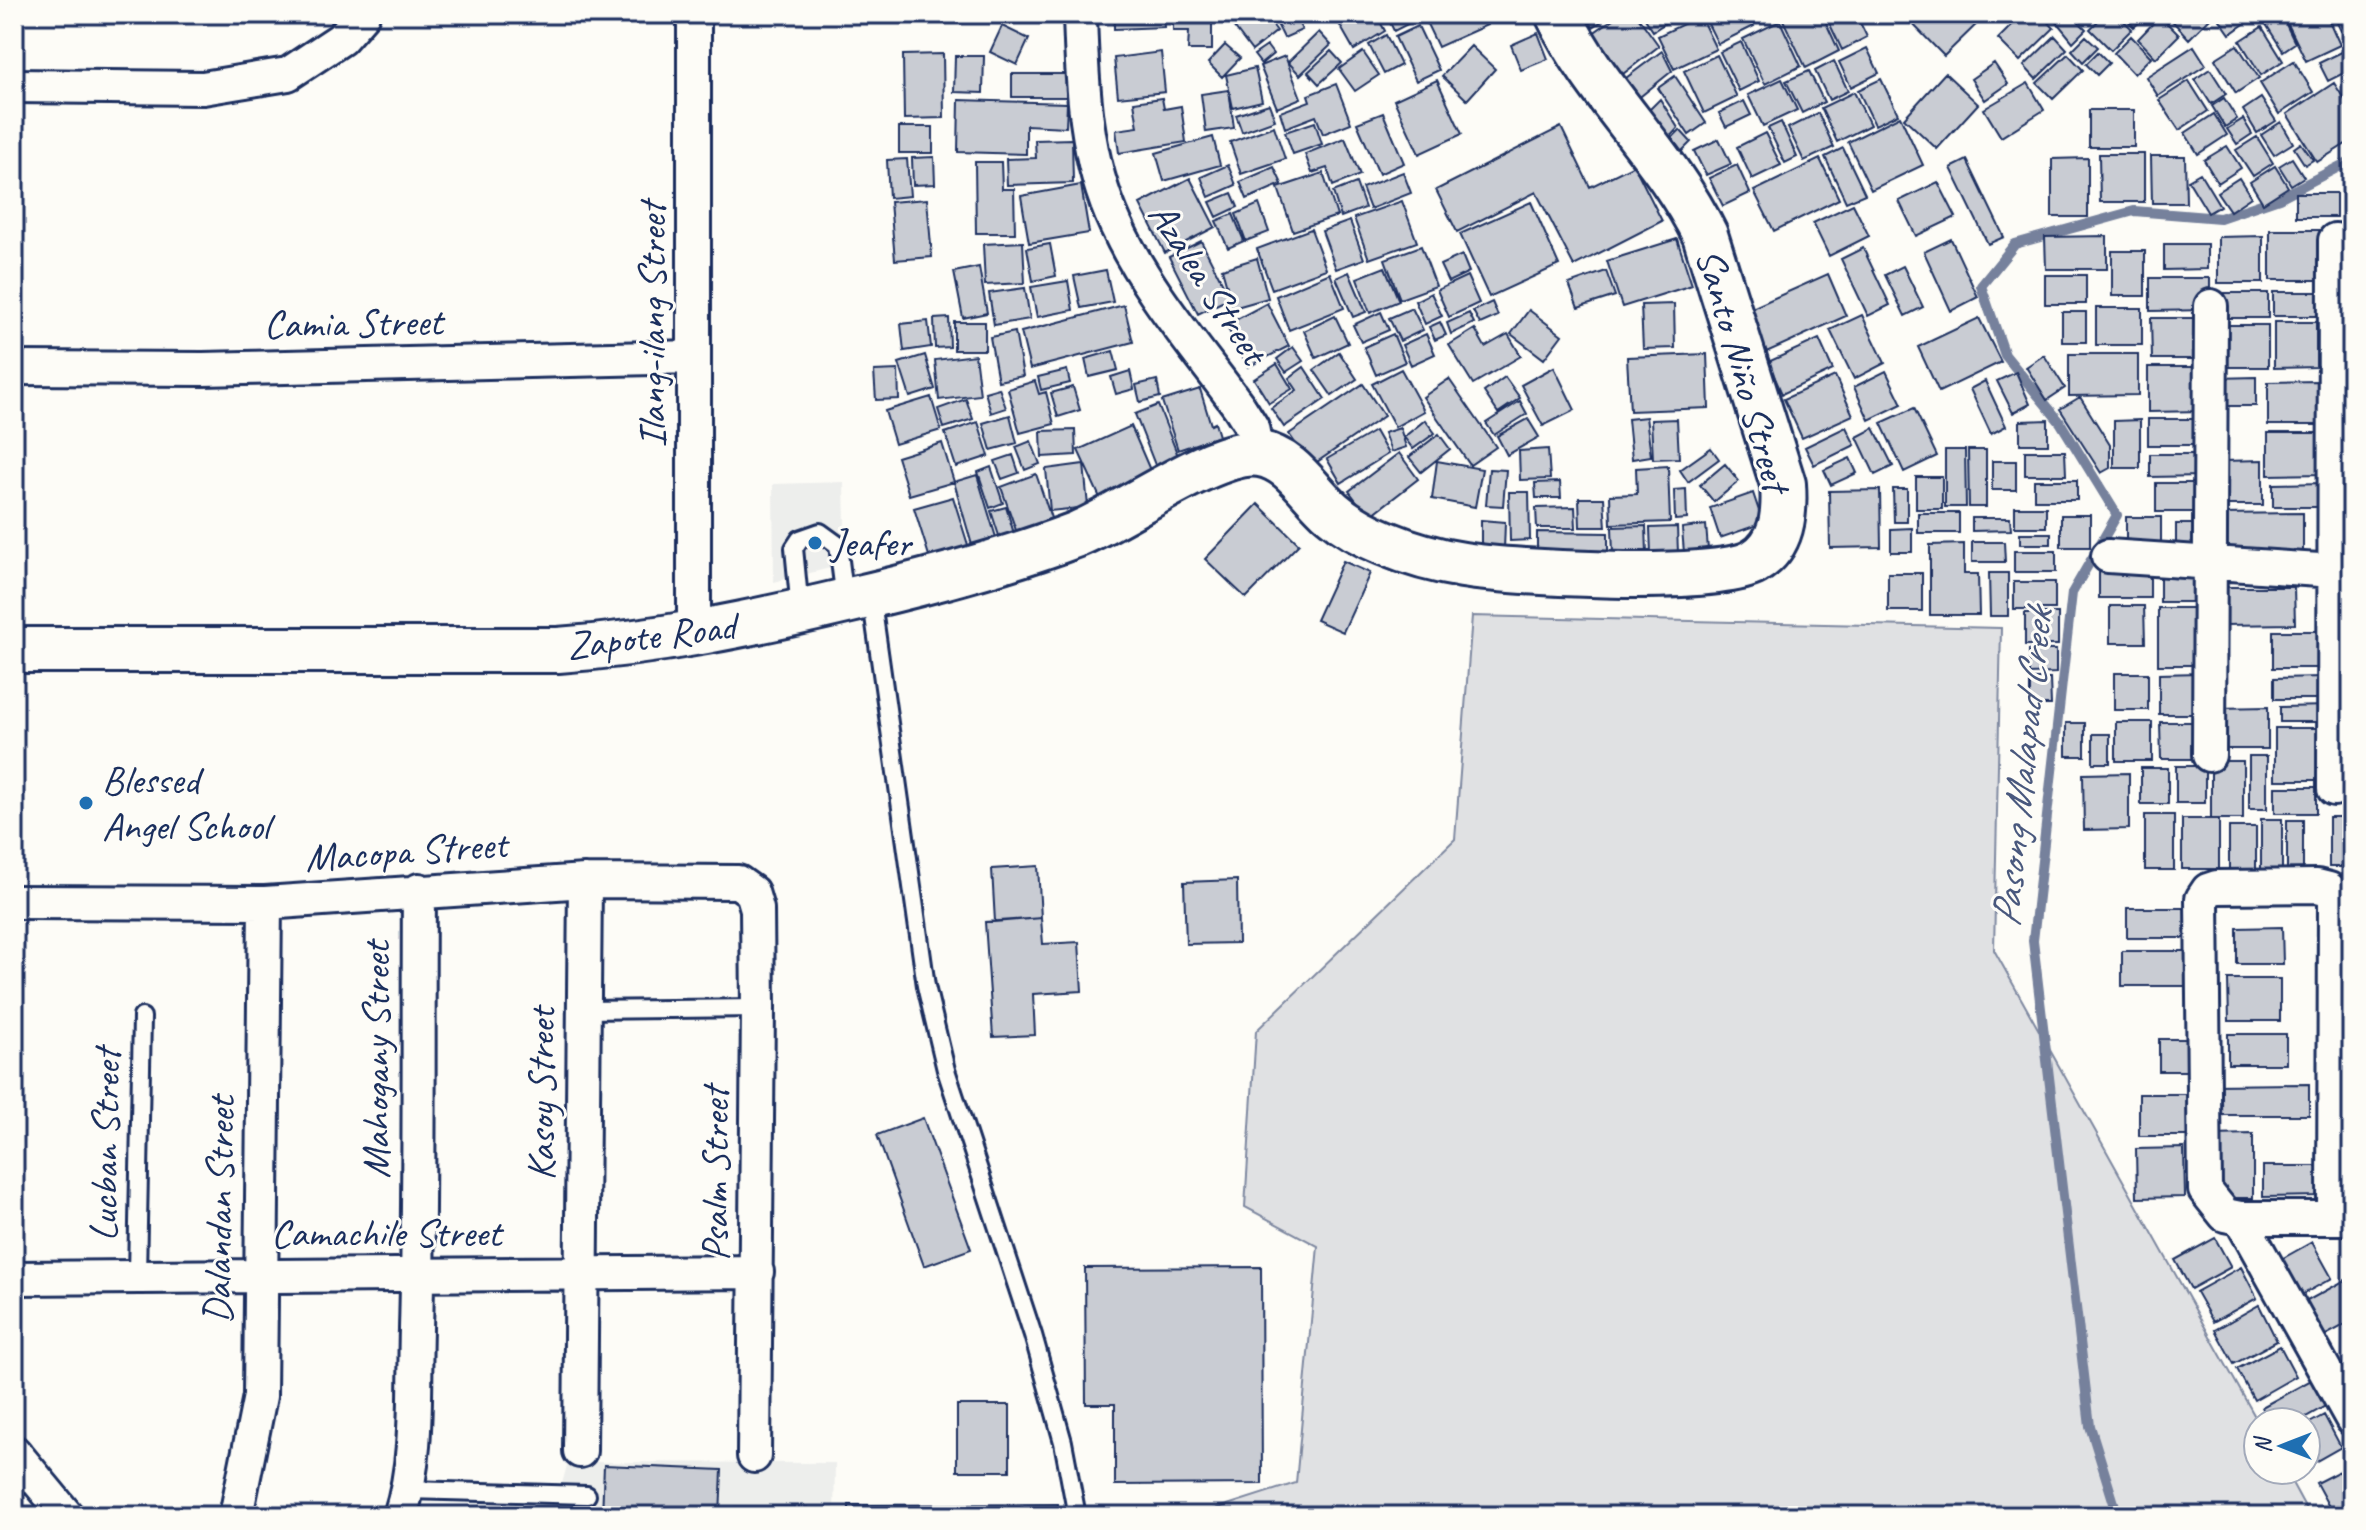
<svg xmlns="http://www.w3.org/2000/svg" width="2366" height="1530" viewBox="0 0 2366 1530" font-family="Caveat,sans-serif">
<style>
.built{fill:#edeeec}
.green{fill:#e0e1e3;stroke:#7e88a0;stroke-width:2}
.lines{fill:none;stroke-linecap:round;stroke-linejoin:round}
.stream{stroke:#76819c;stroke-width:10}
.building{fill:#c9ccd3;stroke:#1b2f5e;stroke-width:2}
.lane-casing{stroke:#1b2f5e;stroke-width:22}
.street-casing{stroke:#1b2f5e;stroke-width:38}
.secondary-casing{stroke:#1b2f5e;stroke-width:50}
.lane{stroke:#fdfcf7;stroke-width:16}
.street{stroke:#fdfcf7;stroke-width:32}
.secondary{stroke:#fdfcf7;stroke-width:44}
.poi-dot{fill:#1f6fb2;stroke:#fdfcf7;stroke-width:3}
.labels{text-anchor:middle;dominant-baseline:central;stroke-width:6;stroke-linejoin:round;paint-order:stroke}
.street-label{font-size:40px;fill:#1b2f5e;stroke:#fdfcf7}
.poi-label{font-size:40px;fill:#1b2f5e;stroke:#fdfcf7;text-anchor:start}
.water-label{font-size:42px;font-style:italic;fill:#49587d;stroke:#fdfcf7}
</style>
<rect width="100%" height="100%" fill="#fdfcf7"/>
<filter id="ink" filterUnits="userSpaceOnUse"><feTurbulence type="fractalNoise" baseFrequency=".0125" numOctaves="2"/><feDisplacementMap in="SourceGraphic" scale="16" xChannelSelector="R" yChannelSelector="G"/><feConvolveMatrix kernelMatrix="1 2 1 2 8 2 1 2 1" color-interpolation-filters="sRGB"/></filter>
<g filter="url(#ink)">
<!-- built -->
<path class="built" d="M844 482 846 564 774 582 773 484Z
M568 1462 835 1463 834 1516H553Z"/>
<!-- green -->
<path class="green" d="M1472 616 2001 628 1994 950 2258 1422V1470H2285L2310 1516H1193L1296 1483 1318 1246 1245 1207 1256 1031 1455 839Z
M735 1507H807V1516H735Z"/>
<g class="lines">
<!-- stream -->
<path class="stream" d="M2118 1516 2090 1426 2033 941 2072 593 2117 515 2060 422 2005 355 1981 286 2015 244 2134 211 2220 218 2279 198 2352 160"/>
</g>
<!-- building -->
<path class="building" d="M1114 14H1163L1164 27 1114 29Z
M1240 14H1264L1277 31 1252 51 1230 22Z
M1353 14H1376L1385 31 1354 50 1338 22Z
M1386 14H1427L1394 31Z
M1444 14H1481L1487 25 1438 47 1426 22Z
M1585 14H1613L1593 27Z
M1620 14H1636L1659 46 1619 77 1589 36Z
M1642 14H1666L1670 20 1653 31Z
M1703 14H1748L1754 26 1718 44Z
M1795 14H1822L1839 51 1806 68 1783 20Z
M1825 14H1856L1867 37 1842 50Z
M1903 14H1984L1985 16 1944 56Z
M2023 14H2041L2054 28 2020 61 1998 39Z
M2050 14H2071L2086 29 2073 42Z
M2105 14H2117L2132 29 2111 50 2090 29Z
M2122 14H2142L2145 17 2134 27Z
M2166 14H2212L2213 15 2189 39Z
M2216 14H2247L2251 19 2230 34Z
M2268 14H2281L2295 43 2283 51 2262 18Z
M2283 14H2326L2340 45 2306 61Z
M2333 14H2352V25L2341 31Z
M1173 15 1212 16V50H1188L1189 31H1173Z
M1295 15 1302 30 1284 38 1277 24Z
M1700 16 1716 49 1674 69 1658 36Z
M2160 16 2179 35 2156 58 2138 39Z
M1780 21 1801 66 1765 84 1743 39Z
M1002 26 1029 39 1017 65 990 52Z
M1418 26 1439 70 1416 81 1395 37Z
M2262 27 2283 61 2261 75 2240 41Z
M1319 32 1331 45 1300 75 1288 62Z
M1538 33 1548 59 1521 70 1511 45Z
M1386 35 1401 65 1384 74 1369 45Z
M2055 36 2067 49 2036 79 2024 66Z
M2086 36 2098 47 2083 62 2072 50Z
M2131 36 2151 57 2134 74 2114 53Z
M1741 42 1759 81 1739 91 1720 52Z
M1225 45 1240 58 1222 77 1208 63Z
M2237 45 2259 78 2236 93 2215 59Z
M1267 46 1273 54 1261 64 1254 55Z
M1471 46 1495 69 1467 100 1442 76Z
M2194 46 2206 65 2158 96 2146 77Z
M1867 48 1879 73 1851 87 1839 62Z
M2348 49 2352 69 2328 81 2319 63Z
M1331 51 1342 63 1319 84 1308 72Z
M1662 51 1672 71 1636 100 1622 81Z
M1161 52 1165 92 1118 97 1114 58Z
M1363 52 1379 75 1355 91 1339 69Z
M2098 52 2109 63 2097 75 2086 64Z
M943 54 944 118 904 119 903 55Z
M2068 54 2083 70 2053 99 2037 83Z
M1717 55 1737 97 1704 113 1684 71Z
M955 56H984L983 93 954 92Z
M1285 56 1301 98 1277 108 1260 66Z
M1834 61 1848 91 1829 100 1815 71Z
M2294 61 2313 92 2279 114 2260 83Z
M1994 63 2008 84 1985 100 1971 79Z
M1255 68 1262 101 1233 108 1226 75Z
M2210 69 2226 94 2211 104 2195 79Z
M1809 71 1824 102 1802 113 1786 81Z
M1945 73 1978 104 1937 149 1904 118Z
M1012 74H1066V97H1012Z
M1675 76 1706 123 1689 135 1658 88Z
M1782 79 1797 110 1763 126 1748 95Z
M1881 79 1898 114 1875 125 1858 90Z
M1437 80 1462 134 1419 154 1394 100Z
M2189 81 2208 111 2179 130 2159 100Z
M2028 83 2044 110 2001 137 1984 109Z
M2334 83 2352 111V140L2317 162 2287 114Z
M1336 84 1351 123 1323 134 1316 116 1285 128 1280 112 1310 101 1308 95Z
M1229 90 1234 128 1206 132 1201 94Z
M1854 92 1870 125 1837 142 1821 108Z
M1162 98 1164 109 1181 106 1186 142 1119 153 1116 130 1138 127 1134 102Z
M2224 98 2237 119 2225 127 2212 106Z
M2261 98 2276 121 2257 133 2243 110Z
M1660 99 1678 128 1668 139 1643 116Z
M959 100 1067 103 1066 127 1026 125V154L958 152Z
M1744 101 1751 115 1726 127 1719 113Z
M1269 104 1275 120 1242 132 1236 115Z
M2089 110H2134V147H2089Z
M1383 113 1404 163 1379 174 1357 123Z
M1818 113 1834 147 1804 161 1788 128Z
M2214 114 2227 135 2198 154 2185 133Z
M1900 116 1923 165 1871 190 1848 142Z
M2243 119 2252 134 2237 144 2227 129Z
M1315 122 1322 144 1293 154 1285 132Z
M1781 122 1797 157 1785 163 1768 128Z
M2281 122 2293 143 2274 155 2261 135Z
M1274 126 1285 159 1241 174 1230 142Z
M899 127H933V153H899Z
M1561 127 1590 187 1634 165 1662 221 1574 266 1536 192 1457 232 1436 190Z
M1680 130 1691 142 1679 154 1668 142Z
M1765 133 1781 165 1752 179 1737 147Z
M1213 137 1220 165 1164 181 1156 153Z
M2257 137 2273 163 2253 176 2236 150Z
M1345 138 1360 175 1333 186 1327 168 1312 173 1305 154Z
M1072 139 1073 183 1007 185 1006 159 1036 158 1035 140Z
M1719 139 1731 164 1706 175 1694 151Z
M2301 143 2313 160 2305 165 2294 148Z
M2227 146 2241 168 2218 183 2204 160Z
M1843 148 1865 194 1846 202 1825 157Z
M2099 154H2144V202H2100Z
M2151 156H2185L2186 203H2152Z
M934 157 935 184 913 185 912 158Z
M2088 158V217H2052V159Z
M2292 158 2304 177 2291 185 2279 166Z
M907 159 910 196 889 198 887 160Z
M1820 159 1839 199 1774 231 1754 191Z
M1967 160 2004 237 1988 244 1951 168Z
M975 162H1001L1002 189H1014L1015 233H976Z
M1228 165 1236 185 1209 197 1201 177Z
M1737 165 1750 193 1723 206 1709 178Z
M2275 166 2288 187 2263 203 2250 182Z
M1274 167 1282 184 1247 199 1240 182Z
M2345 168H2352V212H2345Z
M1403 172 1411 193 1370 209 1362 188Z
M1323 173 1337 216 1293 231 1278 188Z
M2200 173 2220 206 2208 213 2188 180Z
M1190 178 1215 227 1165 253 1140 204Z
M2239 178 2251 197 2230 211 2217 192Z
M1938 182 1956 217 1916 236 1899 201Z
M1356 183 1365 208 1341 217 1333 192Z
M1081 185 1089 233 1029 243 1021 196Z
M1232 193 1238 207 1217 217 1210 202Z
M2296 193H2336V217H2296Z
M927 199 932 257 895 260 890 202Z
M1402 201 1417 242 1369 259 1354 218Z
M1531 202 1559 265 1489 297 1460 234Z
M1259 204 1269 232 1246 241 1236 214Z
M1853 204 1869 236 1829 256 1813 223Z
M1233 214 1244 241 1228 248 1216 221Z
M1350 221 1364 259 1336 269 1322 231Z
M1311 229 1326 269 1272 289 1257 249Z
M2270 230H2329V280H2270Z
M2107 236V269H2046L2045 237Z
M2263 236V283H2218V237Z
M1677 239 1692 285 1622 307 1607 261Z
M1951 239 1978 297 1951 311 1924 252Z
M1201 241 1230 298 1198 314 1169 257Z
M1023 242 1025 283 985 285 983 244Z
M1050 244 1056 276 1033 281 1027 248Z
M2164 244H2207V269L2164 270Z
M1421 246 1436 286 1400 299 1385 259Z
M1863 248 1890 305 1868 316 1841 259Z
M2112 251H2145V296H2112Z
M1462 255 1469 272 1448 282 1440 265Z
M1257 258 1268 298 1233 308 1222 269Z
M1903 266 1923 307 1905 316 1885 275Z
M979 267 987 313 963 318 954 272Z
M1385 267 1399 301 1370 313 1357 278Z
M1106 270 1113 302 1081 308 1074 276Z
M1606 271 1615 296 1578 308 1569 284Z
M1349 272 1366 312 1353 317 1336 278Z
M1330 273 1344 308 1289 330 1276 296Z
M1828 274 1846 316 1762 354 1743 312Z
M2045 275H2086V304H2045Z
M1467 276 1479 303 1449 317 1437 290Z
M2150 278H2210V310L2150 311Z
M1068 281 1073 310 1037 317 1031 287Z
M1025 288 1030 319 994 325 989 293Z
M2273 292H2329V316H2273Z
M1431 293 1442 316 1425 324 1415 301Z
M2219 293H2268V318H2219Z
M1492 302 1498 316 1480 324 1473 311Z
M1267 303 1289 346 1248 367 1226 325Z
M1674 304 1675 348 1643 349 1641 305Z
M1124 305 1133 342 1030 369 1021 332Z
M1412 308 1423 330 1400 341 1389 318Z
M2096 308H2142V345H2096Z
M1529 310 1562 335 1544 359 1511 334Z
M1381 312 1389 330 1361 342 1353 325Z
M2062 312H2086V342H2062Z
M1469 313 1474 323 1451 334 1447 323Z
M1862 315 1885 363 1854 379 1830 330Z
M1335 316 1348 343 1316 358 1304 331Z
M949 318 950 347 935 348 934 319Z
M1979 318 2001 362 1939 392 1918 347Z
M2151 318H2201V359H2152Z
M928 321 931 347 904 351 901 324Z
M954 322H985V350H954Z
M1440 322 1446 335 1435 340 1429 327Z
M2274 322H2316V367L2274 368Z
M2221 325H2268V367H2222Z
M1475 329 1485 347 1508 334 1521 356 1473 384 1449 345Z
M1015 332 1023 376 998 381 990 337Z
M1393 334 1405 362 1376 375 1364 347Z
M1426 334 1435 354 1411 365 1402 345Z
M1819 339 1833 370 1782 394 1768 362Z
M1293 347 1303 361 1286 372 1277 359Z
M1113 351 1118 370 1089 377 1085 359Z
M1339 352 1357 379 1332 396 1314 370Z
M1707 354 1709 408 1630 411 1627 357Z
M2069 354H2138V395L2069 396Z
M925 355 935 389 910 397 899 363Z
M975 355 980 395 939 400 935 360Z
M2044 355 2065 388 2047 400 2026 367Z
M1277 364 1292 389 1269 403 1254 379Z
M1304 367 1325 399 1284 427 1271 408 1297 390 1289 378Z
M1554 367 1575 410 1543 426 1521 385Z
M2148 367H2204V411L2148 412Z
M1401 369 1424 411 1395 427 1372 384Z
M898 370 899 399 876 400 874 371Z
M1067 370 1070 383 1041 390 1038 377Z
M1130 371 1134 389 1116 394 1111 377Z
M1886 371 1902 404 1869 420 1854 387Z
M2016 372 2030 404 2013 413 1997 381Z
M1835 376 1853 415 1802 438 1784 399Z
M1505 377 1520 398 1498 413 1484 392Z
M2256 377V406H2218L2217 378Z
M1449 379 1496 447 1470 465 1423 397Z
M1157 380 1160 397 1140 402 1136 385Z
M1035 381 1039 394 1046 392 1054 424 1020 433 1008 389Z
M1985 381 2006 426 1991 434 1970 389Z
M2317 381V425H2268V382Z
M1363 384 1384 416 1311 466 1289 434Z
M1073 387 1080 410 1058 417 1051 393Z
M999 388 1006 408 991 413 985 392Z
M1200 389 1211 425 1215 423 1219 436 1178 450 1162 401Z
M931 397 941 430 895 444 885 411Z
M2080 397 2110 445V468L2101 473 2060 409Z
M966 399 973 419 944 428 938 409Z
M1520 401 1527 414 1494 435 1486 423Z
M1158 405 1180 461 1157 470 1135 414Z
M1914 408 1937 456 1904 472 1881 423Z
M1010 415 1017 443 991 450 983 423Z
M1646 417 1651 456 1632 459 1628 419Z
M1528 419 1539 437 1507 455 1497 436Z
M1677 419 1679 458 1653 459 1651 420Z
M2148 419H2204V445H2148Z
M1425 420 1435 433 1413 449 1404 437Z
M2048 420V444H2020V421Z
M2140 420V468H2114V421Z
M978 422 989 456 956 467 945 433Z
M1131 426 1153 477 1101 500 1078 450Z
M1846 427 1855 445 1814 465 1805 447Z
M1400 428 1406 447 1391 452 1384 433Z
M1874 428 1893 466 1875 475 1857 437Z
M1075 430 1076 455 1042 457 1041 431Z
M1375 431 1388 454 1341 483 1327 459Z
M2268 433H2325V474L2268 475Z
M1439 434 1450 449 1421 472 1409 457Z
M1031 441 1040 464 1025 470 1016 447Z
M942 443 954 482 909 495 897 457Z
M1711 448 1719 459 1688 482 1680 470Z
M1548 449 1550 479 1520 480 1519 451Z
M1945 450H1965L1966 507H1945Z
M1968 450H1986V507H1969Z
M2025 451H2065L2066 475H2025Z
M1399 453 1418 479 1369 517 1349 491Z
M2150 454H2202V476L2150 477Z
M1013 455 1019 473 1002 479 995 461Z
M1850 458 1857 473 1831 485 1824 470Z
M2263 460V505H2224L2223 461Z
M1437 461 1482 469 1475 507 1432 499Z
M1992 461H2016V490H1992Z
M1084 464 1088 507 1050 511 1046 469Z
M1725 464 1739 481 1714 502 1700 485Z
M1668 466 1670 522 1611 524 1610 495 1637 494 1636 468Z
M991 467 1003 503 990 508 978 472Z
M1489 469 1506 470 1503 506 1486 505Z
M1036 474 1053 524 1018 536 1001 487Z
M977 475 998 544 974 552 954 482Z
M1916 477H1942V509H1916Z
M2034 480H2077V500H2034Z
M1560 482 1561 498H1536L1535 483Z
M2156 483H2199V512H2156Z
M2324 483V507H2273V484Z
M1686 489 1687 519 1675 520 1674 490Z
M1893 489H1907V522H1894Z
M1880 490 1881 547 1830 548 1829 491Z
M1509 492H1529L1530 540 1510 541Z
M1753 493 1763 523 1720 538 1710 508Z
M953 497 969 548 930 559 914 508Z
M1579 498H1604L1606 527H1580Z
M1258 504 1299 544 1246 598 1205 559Z
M1006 507 1015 537 1001 542 991 511Z
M1575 507 1576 528H1537L1536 508Z
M2015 507H2046V527H2015Z
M1918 513H1959V533H1918Z
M2303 513V562H2220V514Z
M2061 515H2090V547H2061Z
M2126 517H2161V553H2126Z
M1972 518H2010L2011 530 1972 531Z
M1481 520 1505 522 1504 550 1481 549Z
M2176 524H2202V557H2176Z
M1706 525 1708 550 1684 553 1682 528Z
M1646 526 1647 553 1613 554 1612 527Z
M1677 527 1678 553 1651 554 1650 528Z
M1912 528V552H1891V529Z
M1537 532 1608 533V561H1537Z
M2020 533H2051V544H2020Z
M1972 542H2004L2005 562H1972Z
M1964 544V574H1978L1979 615H1930V545Z
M2014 551H2056V572H2014Z
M1343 561 1370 573 1343 632 1316 620Z
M2099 561H2150V598H2099Z
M2160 571H2204V602H2160Z
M1888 573H1922V611H1888Z
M1989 573H2008V616H1990Z
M2014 582H2055V609H2014Z
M2223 587H2294L2295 624 2223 625Z
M2110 606H2144L2145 643H2110Z
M2158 608H2200V665H2158Z
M2025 613H2058V645H2025Z
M2273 631H2328V668H2273Z
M2029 650H2056V673L2029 674Z
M2114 673H2148V710H2114Z
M2200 673V714H2159V674Z
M2320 677V699H2274V678Z
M2030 679H2050L2051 705H2030Z
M2329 706V722H2280V707Z
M2268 707V749H2217V708Z
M2116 722H2152V761H2116Z
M2160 722H2199V759H2161Z
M2066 723H2085V756H2066Z
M2275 728H2328V780H2275Z
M2093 734H2110V763H2093Z
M2249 756H2267V809H2249Z
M2211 761H2243V819H2211Z
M2176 766H2205V803H2176Z
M2141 768H2168V804H2141Z
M2129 773V829L2084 830 2083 774Z
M2275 787H2316V813H2275Z
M2145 815H2174V870H2145Z
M2329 817H2352V867H2329Z
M2182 819H2219V869H2182Z
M2261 819H2282V874H2261Z
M2287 820H2303V874H2287Z
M2229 827H2256V871H2229Z
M1038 866 1041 918 995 922 992 869Z
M1237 880 1238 943 1186 944 1184 882Z
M2127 908H2187V938H2127Z
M1041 918 1043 944 1079 942 1082 991 1033 994 1035 1035 993 1037 985 922Z
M2282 927 2283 964H2237V928Z
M2122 951H2192V986H2122Z
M2228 979H2280V1021H2229Z
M2228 1034H2286V1064H2228Z
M2159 1039H2192V1071H2159Z
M2309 1084V1115H2212V1085Z
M2139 1094H2196V1136H2139Z
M923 1118 971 1249 924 1266 877 1135Z
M2253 1134V1198H2212V1135Z
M2184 1148 2185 1197 2137 1198 2136 1149Z
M2263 1166H2322V1196L2263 1197Z
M2215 1238 2231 1267 2191 1289 2175 1260Z
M2312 1242 2332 1278 2298 1297 2278 1261Z
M1261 1267 1262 1484 1115 1485V1404H1086L1085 1268Z
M2241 1267 2257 1298 2213 1322 2196 1292Z
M2347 1279 2352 1288V1321L2315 1341 2296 1307Z
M2259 1305 2277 1341 2234 1364 2215 1330Z
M2280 1346 2296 1376 2254 1400 2237 1369Z
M2313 1379 2327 1405 2297 1422H2270L2262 1407Z
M957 1405H1010V1471H957Z
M2324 1415 2341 1447 2311 1464 2306 1454V1425Z
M604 1465 722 1470 720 1516H602Z
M2351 1465 2352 1516H2334L2316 1483Z
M1058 1504V1516H849V1505Z"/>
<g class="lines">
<!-- lane casing -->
<g class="lane-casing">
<path id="lane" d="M871 595 926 986 946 1070 1033 1335 1063 1442 1077 1516
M800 610 794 548 800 539 820 532 838 545 845 600
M583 1010 758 1008
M137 1275 142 1017
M408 1490 587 1495"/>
</g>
<!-- street casing -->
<g class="street-casing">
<path id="street" d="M694 14V635
M1080 14C1082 85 1085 159 1116 225 1146 291 1197 349 1240 408L1252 427 1257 453
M14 86 203 88 288 74 341 39 363 14
M14 368 203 369 694 357
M2108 556 2335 571
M2209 755 2211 306
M2334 789 2335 240
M14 902 265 903 585 881 738 882 752 892 757 909 758 1008 754 1456
M2240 1218 2352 1419
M2334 1218 2335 899 2329 889 2317 886 2217 887 2208 890 2202 899 2205 1190 2225 1215 2240 1218H2352
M14 1278 757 1272
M580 1451 585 881
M14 1452 67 1516
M236 1516 260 1396 265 903
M400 1516C419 1457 414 1390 416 1329 420 1183 418 1036 419 890"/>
</g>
<!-- secondary casing -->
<g class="secondary-casing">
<path id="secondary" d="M14 650H558C658 643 749 624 846 601 924 583 1001 563 1075 535 1122 517 1216 447 1260 454 1292 459 1309 492 1332 512 1347 525 1367 536 1385 543 1409 553 1437 561 1463 565 1513 573 1716 584 1754 562 1783 545 1785 513 1783 484L1705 235C1666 154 1595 93 1558 14"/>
</g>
<!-- lane -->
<use href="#lane" class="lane"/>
<!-- street -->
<use href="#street" class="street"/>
<!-- secondary -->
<use href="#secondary" class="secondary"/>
</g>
</g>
<!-- markers -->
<g class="poi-dot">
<circle cx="815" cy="543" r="8"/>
<circle cx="86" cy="803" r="8"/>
</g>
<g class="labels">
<!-- street labels -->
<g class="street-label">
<text transform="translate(1208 283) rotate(57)">Azalea Street</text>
<text transform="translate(353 323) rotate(-1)">Camia Street</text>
<text transform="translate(652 325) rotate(-90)">Ilang-ilang Street</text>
<text transform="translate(1743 370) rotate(74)">Santo Niño Street</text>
<text transform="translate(651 636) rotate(-7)">Zapote Road</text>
<text transform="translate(406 851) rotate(-4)">Macopa Street</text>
<text transform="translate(376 1060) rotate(-90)">Mahogany Street</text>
<text transform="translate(541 1094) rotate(-90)">Kasoy Street</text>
<text transform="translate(105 1145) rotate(-89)">Lucban Street</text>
<text transform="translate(715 1174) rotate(-90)">Psalm Street</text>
<text transform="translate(219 1210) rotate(-89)">Dalandan Street</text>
<text x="386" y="1233">Camachile Street</text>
</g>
<!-- poi labels -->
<g class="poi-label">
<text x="831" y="543">Jeafer</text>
<text x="102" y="780">Blessed<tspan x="102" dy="46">Angel School</tspan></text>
</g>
<!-- water labels -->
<g class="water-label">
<text transform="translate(2022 768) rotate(-84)">Pasong Malapad Creek</text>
</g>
</g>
<!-- margin -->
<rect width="2366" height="1530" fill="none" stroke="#fdfcf7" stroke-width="48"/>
<rect x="24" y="24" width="2318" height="1482" fill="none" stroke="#1b2f5e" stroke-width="3" filter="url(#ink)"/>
<!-- north arrow -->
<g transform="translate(2282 1446) rotate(270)"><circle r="38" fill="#fdfcf7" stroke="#a3aaba" stroke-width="2"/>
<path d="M0-6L14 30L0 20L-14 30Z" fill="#1f6fb2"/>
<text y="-12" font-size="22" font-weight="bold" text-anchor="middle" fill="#1b2f5e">N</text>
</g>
</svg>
